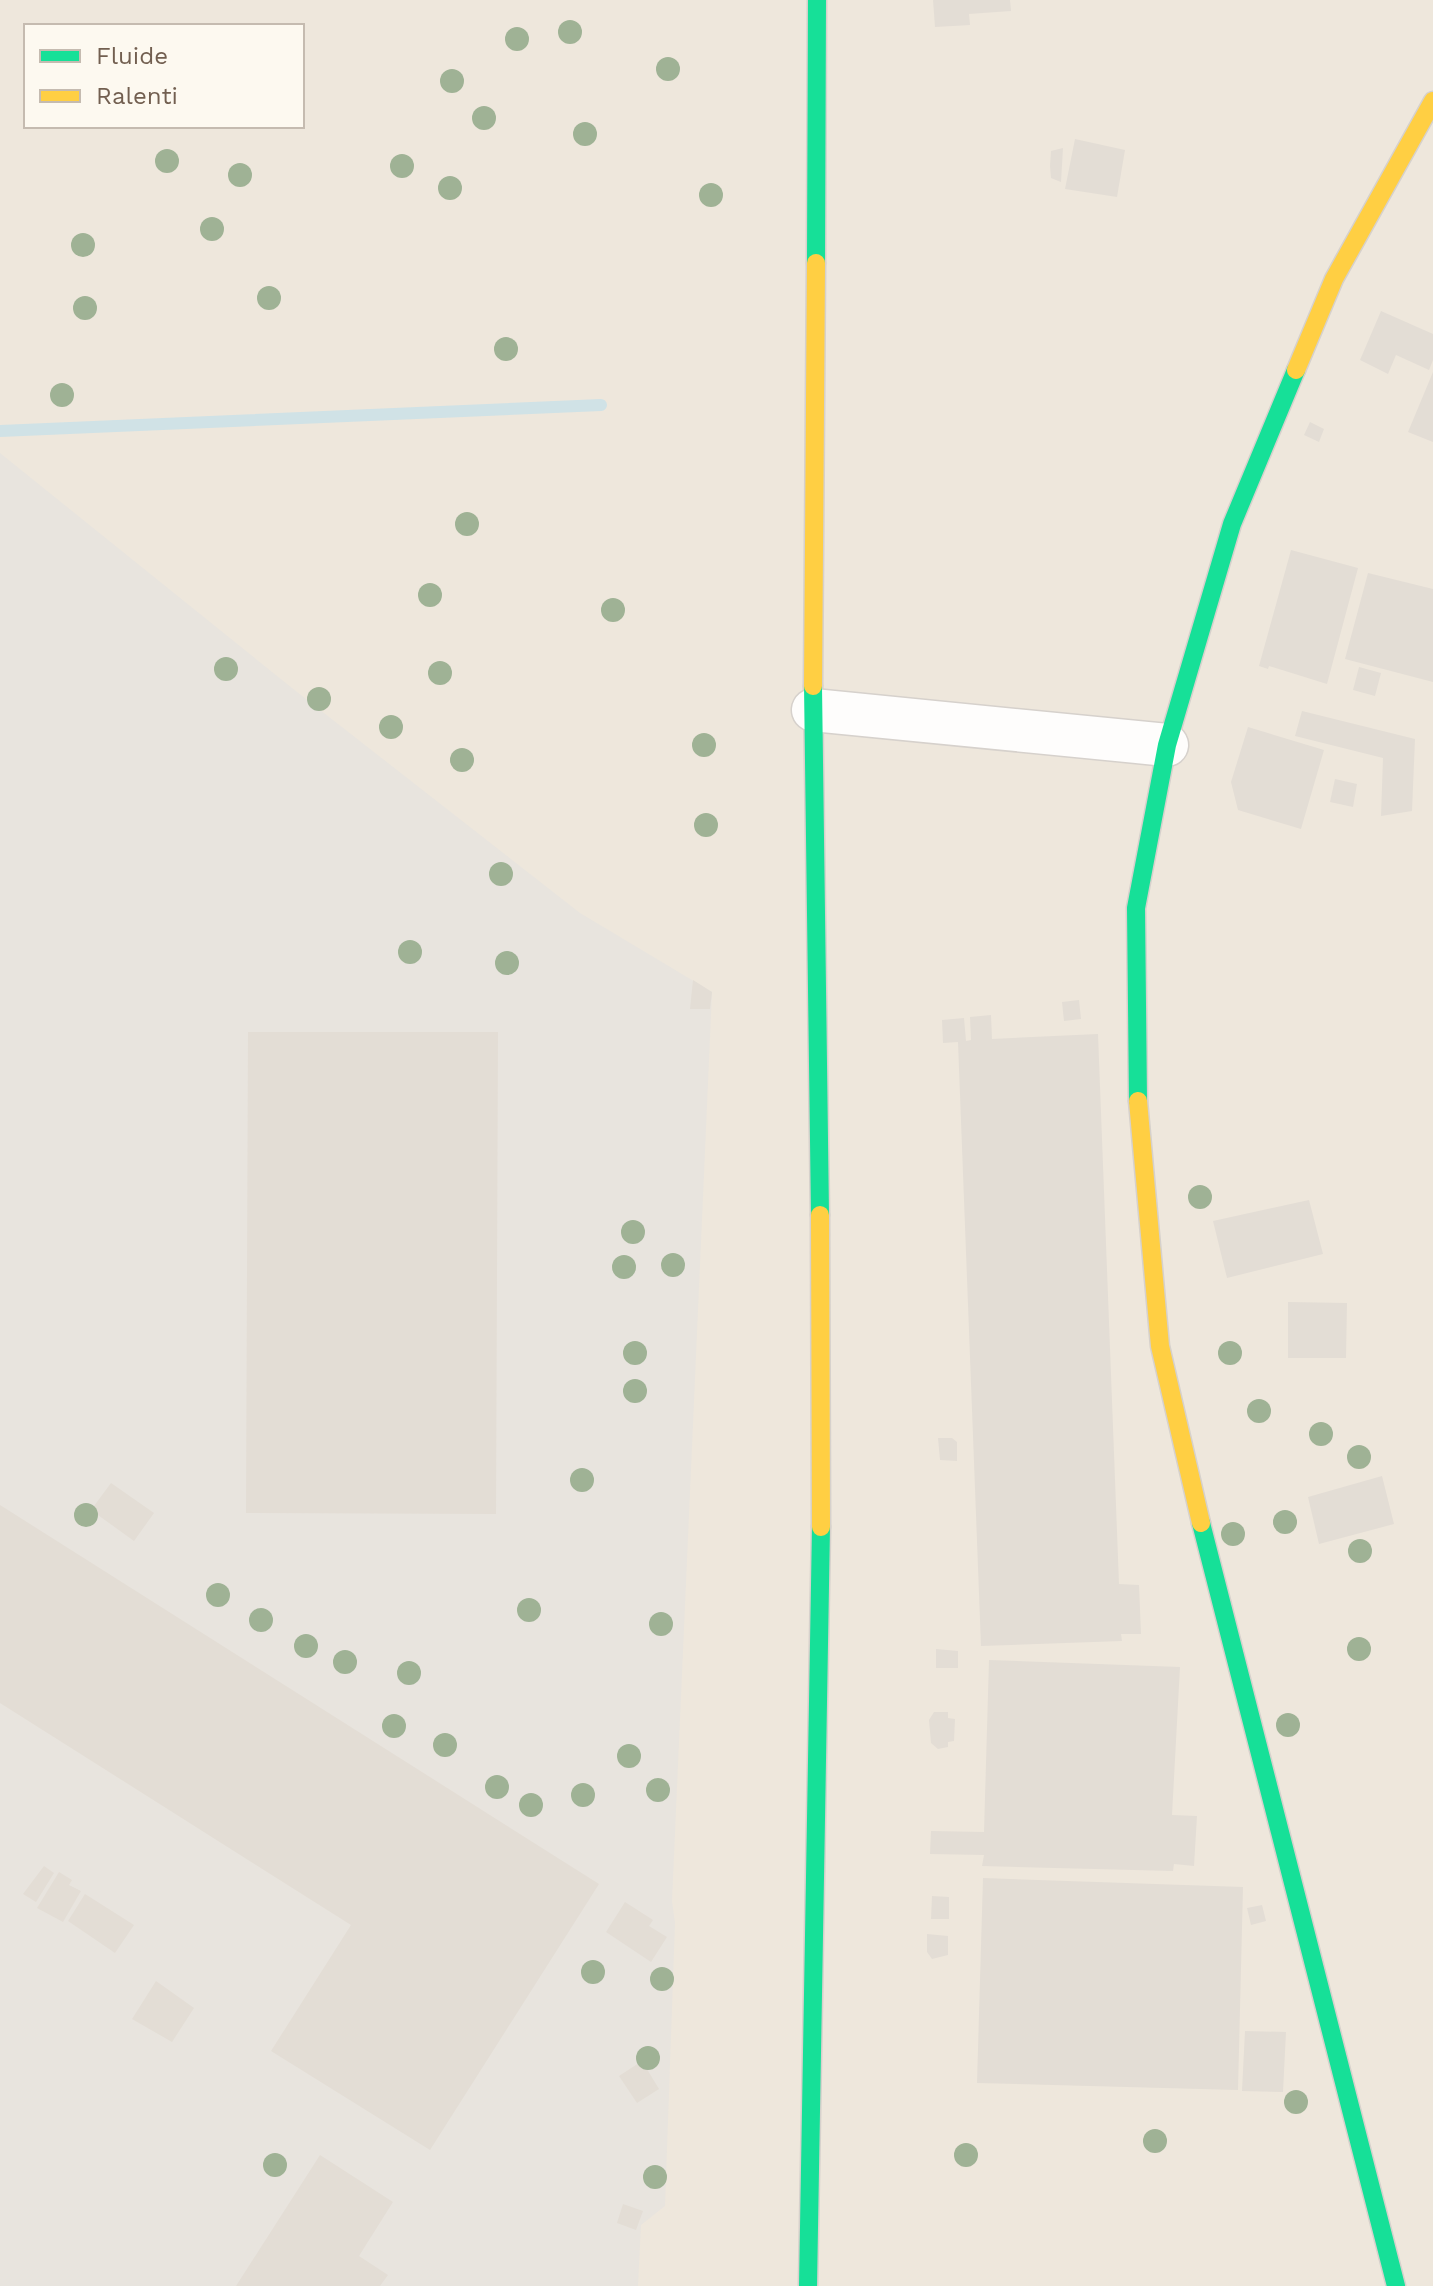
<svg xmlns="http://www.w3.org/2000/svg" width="1433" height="2286" viewBox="0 0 1433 2286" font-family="'Work Sans',sans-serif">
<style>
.residential{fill:#eee7dc;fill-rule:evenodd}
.industrial{fill:#e8e4de}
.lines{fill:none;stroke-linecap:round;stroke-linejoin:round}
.stream{stroke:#d0e2e6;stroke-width:12}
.building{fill:#e3ddd5}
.street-casing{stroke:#d6d1cc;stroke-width:45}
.fast-casing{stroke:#d6d1cc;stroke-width:21}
.slow-casing{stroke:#d6d1cc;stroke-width:21}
.street{stroke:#fefdfc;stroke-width:42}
.fast{stroke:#16e098;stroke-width:18}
.slow{stroke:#ffcf43;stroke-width:18}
.tree{fill:#9fb295}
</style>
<rect width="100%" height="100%" fill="#f6f4ee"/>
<!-- residential -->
<path class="residential" d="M0 0H1433V2286H0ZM26 26H302V126H26Z"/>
<!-- industrial -->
<path class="industrial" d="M0 453 292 688 580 913 712 992 672 1901 675 1923 665 2206 641 2225 638 2286H0Z"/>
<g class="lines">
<!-- stream -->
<path class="stream" d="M0 431 601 405"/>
</g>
<!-- building -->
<path class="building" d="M933 0H1010L1011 11 969 14 970 25 935 27Z
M1075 139 1125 150 1117 197 1065 189Z
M1063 148 1061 182 1051 178 1050 166 1051 151Z
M1381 311 1433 334V360L1429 370 1396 355 1388 374 1360 360Z
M1433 372V442L1408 432Z
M1310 422 1324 429 1319 442 1304 435Z
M1291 550 1358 568 1327 684 1269 666 1268 669 1259 666Z
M1368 573 1433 589V682L1345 659Z
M1359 667 1381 673 1375 696 1353 690Z
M1302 711 1415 739 1412 811 1381 816 1383 758 1295 736Z
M1248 727 1324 750 1301 829 1238 810 1231 782Z
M1335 779 1357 784 1353 807 1330 802Z
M693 980 712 992 710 1009H690Z
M1079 1000 1081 1019 1064 1021 1062 1002Z
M991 1015 992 1039 1098 1034 1119 1584 1139 1585 1141 1634H1121L1122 1641 981 1646 958 1042 943 1043 942 1020 964 1018 966 1041 971 1040 970 1017Z
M248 1032H498L496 1514 246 1513Z
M1309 1200 1323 1254 1227 1278 1213 1221Z
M1288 1302 1347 1303 1346 1358H1288Z
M938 1438H952L957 1442V1461L940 1460Z
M1382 1476 1394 1524 1319 1544 1308 1497Z
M111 1483 154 1513 134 1541 91 1510Z
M0 1505 599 1884 430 2150 271 2051 351 1925 0 1703Z
M936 1649 958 1651V1668H936Z
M989 1660 1180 1667 1172 1815 1197 1816 1194 1866 1174 1864 1173 1871 982 1866 984 1855 930 1854 931 1831 984 1832Z
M934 1712H948V1718L955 1719 954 1741 948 1742V1747L938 1749 931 1743 929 1720Z
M44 1866 54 1873 36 1902 23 1894Z
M59 1872 72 1880 69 1885 81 1891 63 1922 37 1908Z
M983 1878 1243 1887 1238 2090 977 2083Z
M85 1894 134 1925 115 1953 68 1921Z
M932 1896 949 1897V1919H931Z
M625 1902 653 1920 649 1926 667 1937 651 1962 606 1932Z
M1262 1905 1266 1921 1251 1925 1247 1908Z
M927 1934 948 1936V1955L932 1959 927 1952Z
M156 1981 194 2008 172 2042 132 2019Z
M1245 2031 1286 2032 1283 2092 1242 2091Z
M642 2061 659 2089 637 2103 619 2076Z
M320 2155 393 2202 359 2256 388 2275 380 2286H236Z
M623 2204 643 2211 636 2230 617 2223Z"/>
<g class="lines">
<!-- street casing -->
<g class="street-casing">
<path id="street" d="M813 710 1167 745"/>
</g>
<!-- fast casing -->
<g class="fast-casing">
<path id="fast" d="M816 263 817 0
M813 686 820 1215
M1138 1101 1136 908 1167 745 1232 524 1296 370
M1201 1523 1396 2286
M808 2286 821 1527"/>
</g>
<!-- slow casing -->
<g class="slow-casing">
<path id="slow" d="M1296 370 1334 279 1433 101
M813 686 816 263
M1138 1101 1160 1346 1201 1523
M820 1215 821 1527"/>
</g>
<!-- street -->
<use href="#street" class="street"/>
<!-- fast -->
<use href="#fast" class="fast"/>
<!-- slow -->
<use href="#slow" class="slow"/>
</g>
<!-- trees -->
<g class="tree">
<circle cx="570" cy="32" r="12"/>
<circle cx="517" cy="39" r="12"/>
<circle cx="668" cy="69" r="12"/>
<circle cx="452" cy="81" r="12"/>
<circle cx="484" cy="118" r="12"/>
<circle cx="585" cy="134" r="12"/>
<circle cx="167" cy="161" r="12"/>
<circle cx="402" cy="166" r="12"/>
<circle cx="240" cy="175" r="12"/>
<circle cx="450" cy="188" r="12"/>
<circle cx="711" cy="195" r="12"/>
<circle cx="212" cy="229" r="12"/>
<circle cx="83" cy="245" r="12"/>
<circle cx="269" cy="298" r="12"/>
<circle cx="85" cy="308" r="12"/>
<circle cx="506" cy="349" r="12"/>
<circle cx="62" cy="395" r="12"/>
<circle cx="467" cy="524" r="12"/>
<circle cx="430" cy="595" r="12"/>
<circle cx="613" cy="610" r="12"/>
<circle cx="226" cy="669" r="12"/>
<circle cx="440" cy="673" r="12"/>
<circle cx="319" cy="699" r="12"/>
<circle cx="391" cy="727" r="12"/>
<circle cx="704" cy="745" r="12"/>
<circle cx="462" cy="760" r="12"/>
<circle cx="706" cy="825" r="12"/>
<circle cx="501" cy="874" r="12"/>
<circle cx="410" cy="952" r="12"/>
<circle cx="507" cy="963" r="12"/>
<circle cx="1200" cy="1197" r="12"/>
<circle cx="633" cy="1232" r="12"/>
<circle cx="673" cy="1265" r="12"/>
<circle cx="624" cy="1267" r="12"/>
<circle cx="635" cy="1353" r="12"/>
<circle cx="1230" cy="1353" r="12"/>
<circle cx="635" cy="1391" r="12"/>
<circle cx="1259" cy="1411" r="12"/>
<circle cx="1321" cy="1434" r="12"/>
<circle cx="1359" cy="1457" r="12"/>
<circle cx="582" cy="1480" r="12"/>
<circle cx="86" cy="1515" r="12"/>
<circle cx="1285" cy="1522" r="12"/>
<circle cx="1233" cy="1534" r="12"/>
<circle cx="1360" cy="1551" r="12"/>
<circle cx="218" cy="1595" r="12"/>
<circle cx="529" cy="1610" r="12"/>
<circle cx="261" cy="1620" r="12"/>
<circle cx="661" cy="1624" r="12"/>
<circle cx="306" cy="1646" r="12"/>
<circle cx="1359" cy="1649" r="12"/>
<circle cx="345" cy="1662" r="12"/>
<circle cx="409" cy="1673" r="12"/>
<circle cx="1288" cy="1725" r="12"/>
<circle cx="394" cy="1726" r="12"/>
<circle cx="445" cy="1745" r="12"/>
<circle cx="629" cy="1756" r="12"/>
<circle cx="497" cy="1787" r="12"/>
<circle cx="658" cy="1790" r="12"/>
<circle cx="583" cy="1795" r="12"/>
<circle cx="531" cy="1805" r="12"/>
<circle cx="593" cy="1972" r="12"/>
<circle cx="662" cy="1979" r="12"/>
<circle cx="648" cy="2058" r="12"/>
<circle cx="1296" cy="2102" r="12"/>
<circle cx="1155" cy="2141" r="12"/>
<circle cx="966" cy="2155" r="12"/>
<circle cx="275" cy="2165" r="12"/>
<circle cx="655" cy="2177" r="12"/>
</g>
<!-- legend -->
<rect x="24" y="24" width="280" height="104" fill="#fdf9f0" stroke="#c5bbb0" stroke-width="2"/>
<rect x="40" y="50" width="40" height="12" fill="#16e098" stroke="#c5bbb0" stroke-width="2"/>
<text x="96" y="64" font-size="24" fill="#725f50">Fluide</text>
<rect x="40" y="90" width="40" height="12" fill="#ffcf43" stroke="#c5bbb0" stroke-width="2"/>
<text x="96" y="104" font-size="24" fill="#725f50">Ralenti</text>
</svg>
